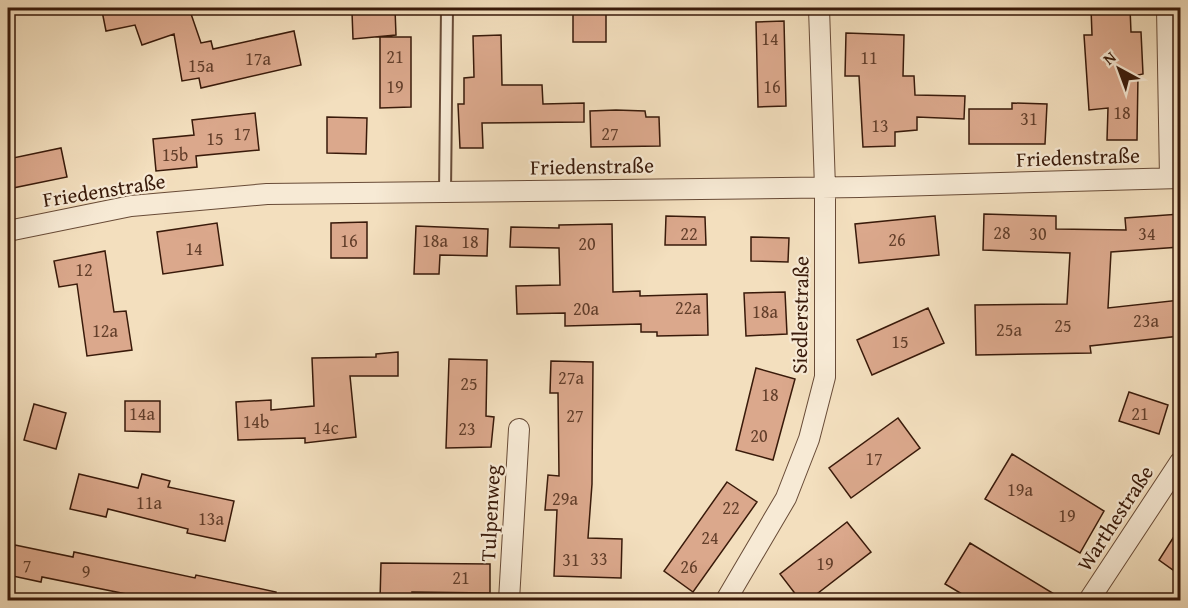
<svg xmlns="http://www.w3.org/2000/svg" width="1188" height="608" font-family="'Gentium Book Plus',serif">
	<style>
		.building { fill: #dba88c; stroke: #391a0a; stroke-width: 1.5 }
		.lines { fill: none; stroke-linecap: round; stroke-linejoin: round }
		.service-casing { stroke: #684b37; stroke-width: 14 }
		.minor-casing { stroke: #684b37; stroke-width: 22 }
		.service { stroke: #f7ead5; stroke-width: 10 }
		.minor { stroke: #f7ead5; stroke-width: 20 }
		.labels { text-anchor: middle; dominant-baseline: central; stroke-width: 4.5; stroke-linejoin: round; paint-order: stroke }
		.number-label { font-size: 18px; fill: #623e2a }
		.street-label { font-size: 21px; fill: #391a0a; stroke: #f7ead5 }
	</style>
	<rect width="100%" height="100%" fill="#f3dfbe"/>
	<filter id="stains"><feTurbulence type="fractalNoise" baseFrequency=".00333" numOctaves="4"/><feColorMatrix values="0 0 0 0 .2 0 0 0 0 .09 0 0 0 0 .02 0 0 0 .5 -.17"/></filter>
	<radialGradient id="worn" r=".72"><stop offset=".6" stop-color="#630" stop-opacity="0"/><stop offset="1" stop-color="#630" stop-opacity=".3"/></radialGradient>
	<path class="building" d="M117 8H189L201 43 211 41 213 49 294 31 301 65 201 88 199 78 182 81 174 34 142 45 135 25 106 31 102 11Z
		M573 8H606V42H573Z
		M1091 8H1130L1131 32H1141L1143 74 1138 75 1137 140H1107L1108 108 1089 110 1084 35H1092Z
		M395 9 396 35 353 39 352 12Z
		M784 21 786 106 758 107 756 22Z
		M846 33 904 35 903 76H914L915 95 965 96 964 119 917 117V130L895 132V146L863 147 859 76H845Z
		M501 35 502 85H542L543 104 584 103V122L482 123 483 148H460L458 104H464V78L474 77 473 36Z
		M380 37H411V107L380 108Z
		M1012 103 1047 104 1045 144H969V109H1012Z
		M616 110 645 111 646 117H659L660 146 591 147 590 111Z
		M255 113 259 150 196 156 197 167 156 171 153 139 194 135 192 120Z
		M327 117 367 118 366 154 327 153Z
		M61 148 67 177 8 189V159Z
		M984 214 1056 216V229L1126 230 1125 218 1180 214V247L1111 252 1108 308 1180 300V336L1090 346 1091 353 976 355 975 305 1067 304 1070 253 983 250Z
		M666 216 705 217 706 245H665Z
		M935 216 939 255 859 263 855 224Z
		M367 222V258H331V223Z
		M217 223 223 265 163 274 157 232Z
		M612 224 613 292 640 291V296L707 294 708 335 657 336V332H641V324L565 326V313L517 314 516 286 560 285 559 248 510 247 511 227 559 228V225Z
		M416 226 488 229 487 256 440 255 439 274H414Z
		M751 237 789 238 788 262 751 261Z
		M105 251 114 312 126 311 132 350 87 356 77 284 59 287 54 261Z
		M785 292 787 334 746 336 744 293Z
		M928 308 944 343 872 375 857 340Z
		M398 352V376H350L356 437 305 443V438L238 440 236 402 271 400V410L314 406 312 358 376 357V354Z
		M449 359 487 360 486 416 494 417 491 447 446 448Z
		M551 361 593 362 592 484 588 538 622 539 621 578 554 576 557 510H545L548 475 559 476 558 393H550Z
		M756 368 795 379 773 460 736 450Z
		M1129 392 1168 405 1159 434 1119 421Z
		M125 401H160V432L125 431Z
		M34 404 66 413 56 449 24 440Z
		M898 418 920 448 851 498 829 468Z
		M1012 454 1104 511 1080 553 985 499Z
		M79 474 138 488 142 474 170 481 168 487 234 501 225 541 187 533 188 529 108 509 106 517 70 509Z
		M727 482 757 502 693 592 664 571Z
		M847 522 871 552 809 600H800L780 574Z
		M1180 527V575L1159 560Z
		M970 543 1064 600H972L945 584Z
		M15 545 73 557 74 552 195 578 196 575 276 592 275 600H156L42 577 41 582 8 575Z
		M381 563 490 564V593L412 592V600H380Z"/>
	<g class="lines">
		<g class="service-casing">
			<path id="service" d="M445 192 447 8"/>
		</g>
		<g class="minor-casing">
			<path id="minor" d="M1167 8 1170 178
				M8 231 131 206 267 194 860 187 1180 178
				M509 600 519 429
				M726 600 786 498 809 439 825 377V188L819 8
				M1089 600 1180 462"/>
		</g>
		<use href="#service" class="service"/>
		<use href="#minor" class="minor"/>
	</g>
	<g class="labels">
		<g class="number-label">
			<text x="770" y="38">14</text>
			<text x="395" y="56">21</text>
			<text x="869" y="57">11</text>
			<text x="258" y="58">17a</text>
			<text x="201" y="65">15a</text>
			<text x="395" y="86">19</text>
			<text x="772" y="86">16</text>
			<text x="1122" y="112">18</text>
			<text x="1029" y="118">31</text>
			<text x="880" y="125">13</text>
			<text x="242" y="133">17</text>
			<text x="610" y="133">27</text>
			<text x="215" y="138">15</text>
			<text x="175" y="154">15b</text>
			<text x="1002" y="232">28</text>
			<text x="689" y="233">22</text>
			<text x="1038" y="233">30</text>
			<text x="1147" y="233">34</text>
			<text x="897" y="239">26</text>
			<text x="349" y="240">16</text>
			<text x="435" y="240">18a</text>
			<text x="470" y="241">18</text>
			<text x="587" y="243">20</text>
			<text x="194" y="248">14</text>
			<text x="84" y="269">12</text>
			<text x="688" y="307">22a</text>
			<text x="586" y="308">20a</text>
			<text x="765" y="311">18a</text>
			<text x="1146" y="320">23a</text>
			<text x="1063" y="325">25</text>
			<text x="1009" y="329">25a</text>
			<text x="105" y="330">12a</text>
			<text x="900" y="341">15</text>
			<text x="571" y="377">27a</text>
			<text x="469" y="383">25</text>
			<text x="770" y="394">18</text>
			<text x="142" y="413">14a</text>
			<text x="1140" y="413">21</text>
			<text x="575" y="415">27</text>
			<text x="256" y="421">14b</text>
			<text x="326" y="427">14c</text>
			<text x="467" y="428">23</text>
			<text x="759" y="435">20</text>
			<text x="874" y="458">17</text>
			<text x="1020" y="489">19a</text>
			<text x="565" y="498">29a</text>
			<text x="149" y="502">11a</text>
			<text x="731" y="507">22</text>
			<text x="1067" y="515">19</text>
			<text x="211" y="518">13a</text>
			<text x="710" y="537">24</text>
			<text x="599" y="558">33</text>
			<text x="571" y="559">31</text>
			<text x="825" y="563">19</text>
			<text x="27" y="565">7</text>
			<text x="689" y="566">26</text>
			<text x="86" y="571">9</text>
			<text x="461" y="577">21</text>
		</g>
		<g class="street-label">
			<text transform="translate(1078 157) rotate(-2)">Friedenstraße</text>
			<text transform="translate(592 166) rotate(-1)">Friedenstraße</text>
			<text transform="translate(104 190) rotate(-9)">Friedenstraße</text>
			<text transform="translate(800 315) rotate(-89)">Siedlerstraße</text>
			<text transform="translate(490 513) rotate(-87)">Tulpenweg</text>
			<text transform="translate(1115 518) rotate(-57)">Warthestraße</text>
		</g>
	</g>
	<rect width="1188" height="608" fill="none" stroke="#f3dfbe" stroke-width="30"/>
	<rect x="9" y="9" width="1170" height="590" fill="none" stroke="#391a0a" stroke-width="3"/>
	<rect x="15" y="15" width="1158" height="578" fill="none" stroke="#391a0a" stroke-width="1.5"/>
	<g transform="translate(1119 69) rotate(319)" stroke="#f7ead5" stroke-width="4.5" paint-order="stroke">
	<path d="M0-4.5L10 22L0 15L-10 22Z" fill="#391a0a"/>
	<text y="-9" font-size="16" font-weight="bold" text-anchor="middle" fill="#391a0a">N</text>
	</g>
	<rect width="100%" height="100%" filter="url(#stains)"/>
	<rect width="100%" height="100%" fill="url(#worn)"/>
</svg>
